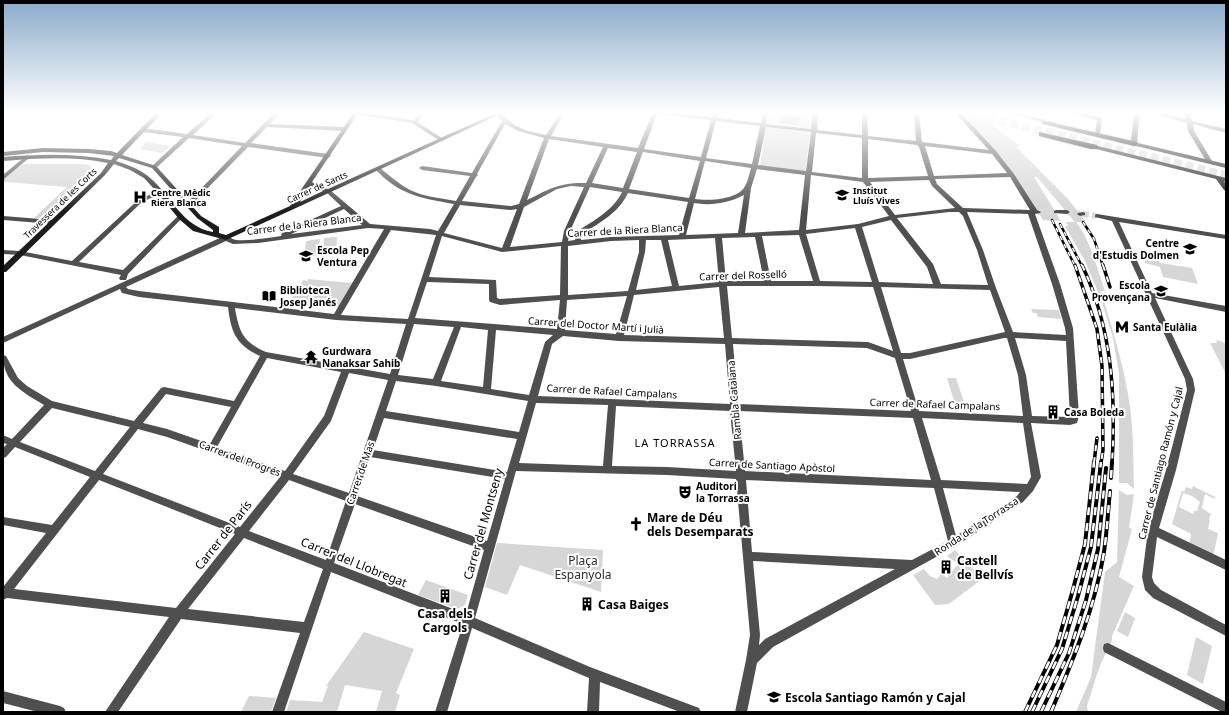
<svg xmlns="http://www.w3.org/2000/svg" width="1229" height="715" font-family="'Noto Sans',sans-serif">
	<style>
		.green { fill: #d6d6d6; fill-rule: evenodd }
		.water { fill: #9d9d9d }
		.lines { fill: none; stroke-linecap: round; stroke-linejoin: round }
		.street-tunnel { stroke: #d9d9d9; stroke-width: 6; stroke-dasharray: 6 3; stroke-linecap: butt }
		.primary-tunnel { stroke: #d9d9d9; stroke-width: 8; stroke-dasharray: 8 4; stroke-linecap: butt }
		.primary-casing { stroke: #dbdbdb; stroke-width: 2 }
		.street { fill: #4f4f4f; fill-rule: evenodd }
		.secondary { fill: #1c1c1c; fill-rule: evenodd }
		.primary { fill: #000; fill-rule: evenodd }
		.rail-far2-casing { stroke: #000; stroke-width: 2.5 }
		.rail-far1-casing { stroke: #000; stroke-width: 3.5 }
		.rail-casing { stroke: #000; stroke-width: 4 }
		.rail-far2 { stroke: #fff; stroke-width: 1.5; stroke-dasharray: 4.5; stroke-linecap: butt }
		.rail-far1 { stroke: #fff; stroke-width: 2; stroke-dasharray: 6; stroke-linecap: butt }
		.rail { stroke: #fff; stroke-width: 2.5; stroke-dasharray: 8; stroke-linecap: butt }
		.labels { text-anchor: middle; dominant-baseline: central; stroke-width: 4; stroke-linejoin: round; paint-order: stroke }
		.far-street-label { font-size: 9px; fill: #000; stroke: #fff }
		.far-poi-label { font-size: 9px; font-weight: bold; fill: #000; stroke: #fff; text-anchor: start }
		.street-label { font-size: 10px; fill: #000; stroke: #fff }
		.poi-label { font-size: 10px; font-weight: bold; fill: #000; stroke: #fff; text-anchor: start }
		.neighbourhood-label { font-size: 11px; letter-spacing: 1px; fill: #000; stroke: #fff }
		.near-poi-label { font-size: 12px; font-weight: bold; fill: #000; stroke: #fff; text-anchor: start }
		.near-street-label { font-size: 12px; fill: #000; stroke: #fff }
		.near-park-label { font-size: 12px; fill: #2d2d2d; stroke: #fff }
	</style>
	<rect width="100%" height="100%" fill="#fff"/>
	<path class="green" d="M770 112H813L810 129 767 123Z
		M959 112H980L1003 134 1020 146 1016 147 1068 199 1086 222H1076C1091 241 1097 269 1105 291H1101C1111 325 1122 359 1128 394 1134 426 1133 457 1134 489L1127 483H1119V374L1113 338 1101 299 1085 261 1065 226H1068L1066 222H1075L1037 177H1034L1061 221 1043 220 1006 163Z
		M766 127 810 133 805 173 760 166Z
		M146 142H148L170 146 162 153 140 149Z
		M23 164H83L89 165 94 170 93 174 47 218H34L67 187 6 182 3 183V180Z
		M337 237 336 253 323 255 324 238Z
		M320 239 318 255 304 257 306 241Z
		M1142 252 1158 255 1160 263 1192 268 1198 284 1163 277 1160 267 1145 263Z
		M308 279 352 283 339 307 289 303 303 280 307 281Z
		M1031 309 1059 310 1061 319 1038 317 1036 313H1033Z
		M1216 340 1226 343V374L1210 343H1217Z
		M947 378H956L965 405 955 404Z
		M1193 486 1215 497V499L1205 494 1202 508 1211 514 1209 519 1210 520 1208 529 1218 533 1213 557 1189 546 1191 534 1172 524 1182 490 1184 492 1186 487 1192 489ZM1183 493 1192 496 1200 502 1197 511H1194L1193 514 1179 507Z
		M1119 490 1127 495 1134 494 1129 528 1132 529 1119 577 1134 586 1112 636C1113 642 1109 647 1106 653 1097 669 1093 689 1087 706L1088 712H1076L1091 677 1105 572 1117 562Z
		M497 543 603 550 601 592 520 565 507 595 485 587Z
		M955 550 982 579 949 604 935 605 913 575 924 569 930 576 937 579 941 574 947 578 958 564 947 556Z
		M426 580 468 595 465 605 457 609 418 595Z
		M1125 612 1135 618 1128 637 1117 631Z
		M364 632 414 649 396 693 400 695 395 712H376L382 691 345 685 337 712H286L290 700 322 702 328 686H326Z
		M1196 637 1212 646 1203 684 1187 675Z
		M249 696 276 698 271 712H241Z"/>
	<path class="water" d="M781 115 800 117 798 125 779 123Z"/>
	<g class="lines">
		<path class="street-tunnel" d="M1038 212H1056
			M1067 212 1080 214
			M1083 214 1097 216"/>
		<path class="primary-tunnel" d="M964 112 1226 175"/>
		<g class="primary-casing">
			<path id="primary" d="M1045 121 1137 142 1138 144 1134 146 1043 124 1041 123Z
				M1039 132 1097 145 1098 147 1097 149H1091L1039 136Z"/>
		</g>
		<path class="street" d="M212 112H218L193 135 245 143 275 112H281L270 124 345 127 348 129 345 131 267 127 251 143 328 154 331 156 328 158 248 147 196 200 189 204H185V202L192 198 242 146 189 138 156 168 154 169 151 167 152 166 183 137 143 132 140 130 143 128 187 134Z
			M353 112H362L413 120 421 112H426L417 122 445 140 440 141 412 123 355 114Z
			M498 112 516 126 528 131 546 135 561 112H565L551 136 638 148 653 112H667L712 117 714 112H718L717 118 761 123 763 112H768L766 124 811 129 813 112H818L817 130 862 135V112H867L868 136 916 141 914 112H919L922 142 989 150 954 112H960L996 151 1014 174 1037 210 1041 212 1040 213 1035 214 1060 284 1073 328 1079 416 1077 423 1070 425 1031 423 1041 477 1033 491 1023 502 956 546 773 647 757 663 747 712H735L746 660 750 635 736 479 667 475 516 471 475 618 590 667 699 708 701 712H680L600 682 599 712H587L589 678 472 628 447 712H435L463 624 331 572 284 712H272L300 633 181 619 118 712H105L169 617 7 598 3 600V587L46 533 3 525V517L52 525 90 477 15 447 6 457 3 458V448L7 444 3 443V435L12 439 44 405C23 392 3 383 3 355L6 356 18 378 27 386 52 401 134 421 161 388 164 387 234 401 260 356C236 345 231 332 228 307L139 297 122 293 120 289 3 343V337L224 236C229 236 231 239 236 240 250 241 267 238 281 236L282 233 341 206 326 192V190H330L370 224 430 229 438 231 454 204C421 198 399 195 375 169L378 167 380 168C390 176 399 184 410 190 424 197 441 198 456 201L470 176 422 170 419 168 422 166 472 173 502 121 495 114ZM657 114 711 120 701 157 644 149ZM716 121 760 126 752 164 706 158ZM505 124 518 131 544 138 519 204 511 206 462 201 476 177 478 175 477 174ZM766 127 811 132 806 171 758 165ZM816 133 862 138V178L812 172ZM549 139 603 147 586 183C560 182 549 189 527 200ZM868 139 917 145 919 147 928 176 868 178ZM925 146 992 154 1007 173 934 176ZM608 148 637 152 623 188 592 183ZM643 152 700 161 689 198 629 189ZM705 161 751 168C749 174 748 181 745 186 738 200 708 201 695 199ZM757 169 805 175 799 230 745 233 751 188ZM811 175 863 182 889 216 858 224 806 230ZM1010 177 1030 210 963 208 937 184 935 179ZM929 180 932 186 955 208 895 215 870 182ZM571 186 584 187 564 231 562 242 510 247 524 207 557 189ZM590 187 622 192C613 211 593 221 576 232L575 240 568 241 570 231ZM628 193 688 202 679 235 611 237 581 240V235C600 222 618 214 628 193ZM744 195 738 233 686 235 694 203C711 206 729 203 744 195ZM460 205 511 210 517 209 502 248 444 233ZM344 209 362 225 291 234ZM949 212H959L963 216 977 250 988 285 941 284 933 264 897 218ZM967 212 1028 214 1052 284 1065 328 1066 335 1013 332 996 288 983 250ZM891 220 927 267 933 284 879 282 862 227ZM368 228 384 229 334 314 139 291 128 289 126 287 226 241 233 244 258 243ZM855 228 872 282 820 281 806 234ZM391 230 436 235 408 319 341 315ZM799 235 813 281H771L762 236ZM442 236 502 252 561 246 560 295 500 299 497 298 496 280 429 277ZM755 237 764 281H726L722 238ZM715 238 719 282 679 286 668 240ZM639 240V252L628 291 568 295V246L611 241ZM646 240H661L672 286 636 290 645 252ZM427 282 489 284V300L490 302 500 305 560 300 557 329 415 318ZM727 286H817L873 287 893 351 868 342 732 338ZM719 287 724 338 624 335 634 295ZM881 287 990 290 1005 332 910 353H901ZM627 296 616 334 565 330 567 300ZM235 308 336 320 406 324 390 374 266 352C243 342 239 332 235 308ZM414 324 454 327 433 379 398 375ZM461 327 488 330 483 387 441 381ZM496 330 553 335 545 342 529 395 491 389ZM563 336 619 341 725 344 730 404 538 396 552 344ZM1004 338H1007L1018 375 1023 416 919 411 903 359H910ZM1015 338 1066 341 1070 417 1032 416 1026 375ZM733 344 867 348 895 358 911 411 738 404ZM267 358 341 372 324 416 285 471 217 447ZM349 373 388 380 349 493 293 474 331 421ZM396 381 436 386 528 401 519 432 386 411ZM166 394 231 407 210 444 167 429 143 423ZM536 403 608 405 603 466 519 463ZM616 406 730 411 736 471 667 467 612 466ZM52 408 130 427 95 471 20 442ZM739 411 913 418 931 480 745 471ZM384 418 517 439 507 472 373 450ZM922 418 1023 423 1031 477 1027 484 941 480ZM138 429 167 437 280 477 240 527 103 474ZM370 457 505 479 487 541 357 496ZM99 480 235 534 176 608 14 589ZM289 480 346 501 326 560 249 531ZM746 480 934 488 948 541 912 560 752 552ZM943 488 1020 492 1017 496 956 536ZM355 504 484 550 466 614 334 563ZM244 538 323 569 304 622 188 609ZM753 561 895 569 765 639 759 645 760 635Z
			M1004 112H1012L1057 123 1054 125Z
			M1071 112H1078L1102 118 1100 135 1095 134 1097 120 1071 113Z
			M1134 112H1140L1137 144 1134 146 1124 142 1127 140 1131 141Z
			M1149 112H1157L1186 119 1185 112H1190L1192 121 1226 129V133L1193 124 1194 131 1212 161 1211 162H1207L1206 161 1188 131 1187 123Z
			M27 155 29 156V158L3 180V175Z
			M160 190 163 192 162 193 142 202 79 262 123 270 179 215H183V217L128 274 126 280H120L119 278 121 275 20 255 3 254V250L20 251 72 261 138 200Z
			M1056 210H1067L1070 212 1067 214 1054 213V211Z
			M1083 212 1085 213V215L1080 216 1077 214 1078 213Z
			M1097 214 1226 235V239L1119 222 1152 293 1226 306V312L1155 298 1193 379 1195 390 1176 470 1159 528 1226 560V570L1157 537 1152 577 1154 583 1161 590 1226 625V636L1153 598 1145 590 1142 577 1148 530 1166 470 1187 390 1185 379 1112 221 1095 217V215Z
			M3 216 53 220 56 222 53 224 3 220Z
			M1108 643 1226 702V712H1222L1104 652 1103 648 1104 644Z
			M3 691 60 706 64 708 66 712H38L3 703Z"/>
		<path class="secondary" d="M157 112H163L122 155 156 166 201 216 219 227V233L226 235 290 206 354 112H359L312 182 319 187 328 189 498 112H505L226 240 193 231 179 219 156 191 144 178 130 170 114 164 105 175 6 272H3V266L101 173 108 163C74 156 38 158 3 161V157C39 154 75 153 111 160L114 156 89 153 43 152 3 156V152L43 148 89 149 111 151 117 153ZM119 158 152 168 197 218 213 230V232C182 227 171 195 149 177 140 169 128 165 116 161ZM310 186 323 191 300 202Z
			M1134 142 1226 164V168L1132 145V143Z
			M1094 145 1226 178V182L1224 181 1226 185V191L1224 190 1216 179 1092 148 1091 147Z"/>
		<use href="#primary" class="primary"/>
		<g class="rail-far2-casing">
			<path id="rail-far2" d="M1052 220 1075 266
				M1083 222 1094 239 1103 266
				M1060 224 1082 266"/>
		</g>
		<g class="rail-far1-casing">
			<path id="rail-far1" d="M1075 265 1097 329 1102 366 1103 450 1101 463
				M1082 265C1112 328 1116 395 1112 463
				M1103 265 1110 287
				M1094 463 1097 438"/>
		</g>
		<g class="rail-casing">
			<path id="rail" d="M1111 478 1112 462
				M1025 712 1057 645 1072 593 1085 544 1094 462
				M1032 712 1062 649 1078 596 1091 547 1101 462
				M1041 712 1069 653 1086 600 1098 549 1106 468
				M1051 712C1073 660 1095 608 1104 552 1107 532 1108 511 1110 491"/>
		</g>
		<use href="#rail-far2" class="rail-far2"/>
		<use href="#rail-far1" class="rail-far1"/>
		<use href="#rail" class="rail"/>
	</g>
	<linearGradient id="sky" x2="0" y2="1"><stop stop-color="#8aabca"/><stop offset="0.53" stop-color="#fff"/><stop offset="1" stop-color="#fff" stop-opacity="0"/></linearGradient>
	<rect width="1229" height="212" fill="url(#sky)"/>
	<defs>
		<g id="school-bare" transform="scale(1.08)"><path d="M0-5L7-2L0 1L-7-2ZM-4 1L0 2.5L4 1V4Q0 6-4 4Z" fill="#000" stroke="#fff" stroke-width="2.5" paint-order="stroke"/></g>
		<g id="hospital-bare" transform="scale(1.08)"><path d="M-5-5h3v3.5h4V-5h3V5h-3V1.5h-4V5h-3Z" fill="#000" stroke="#fff" stroke-width="2.5" paint-order="stroke"/></g>
		<g id="library-bare" transform="scale(1.08)"><path d="M-6-4Q-3-5.5-.7-3.5V5Q-3 3-6 4ZM6-4Q3-5.5 .7-3.5V5Q3 3 6 4Z" fill="#000" stroke="#fff" stroke-width="2.5" paint-order="stroke"/></g>
		<g id="metro-bare" transform="scale(1.08)"><path d="M-5.5 5V-5H-3L0 0L3-5H5.5V5H3V-.5L0 4L-3-.5V5Z" fill="#000" stroke="#fff" stroke-width="2.5" paint-order="stroke"/></g>
		<g id="temple-bare" transform="scale(1.08)"><path d="M0-6L5-2H3V0L6.5 2.5H4V6H1.5V3h-3V6H-4V2.5H-6.5L-3 0V-2H-5Z" fill="#000" stroke="#fff" stroke-width="2.5" paint-order="stroke"/></g>
		<g id="building-bare" transform="scale(1.08)"><path d="M-4-6H4V6H1V3H-1V6H-4ZM-2.5-4.3h1.7v1.8h-1.7ZM.8-4.3h1.7v1.8H.8ZM-2.5-1h1.7V.8h-1.7ZM.8-1h1.7V.8H.8Z" fill="#000" stroke="#fff" stroke-width="2.5" paint-order="stroke"/></g>
		<g id="theatre-bare" transform="scale(1.08)"><path d="M-5-5.5Q0-4 5-5.5V0Q5 5 0 6Q-5 5-5 0ZM-3.3-2.5H-1v1.5H-3.3ZM1-2.5H3.3v1.5H1ZM-2.8 1Q0 5.5 2.8 1Z" fill="#000" stroke="#fff" stroke-width="2.5" paint-order="stroke"/></g>
		<g id="church-bare" transform="scale(1.08)"><path d="M-1.2-6h2.4v3.5h3.3v2.4h-3.3V6h-2.4V-.1h-3.3v-2.4h3.3Z" fill="#000" stroke="#fff" stroke-width="2.5" paint-order="stroke"/></g>
	</defs>
	<g fill-rule="evenodd">
		<use href="#school-bare" x="842" y="195"/>
		<use href="#hospital-bare" x="140" y="197"/>
		<use href="#school-bare" x="1190" y="249"/>
		<use href="#school-bare" x="306" y="256"/>
		<use href="#school-bare" x="1161" y="291"/>
		<use href="#library-bare" x="269" y="296"/>
		<use href="#metro-bare" x="1122" y="327"/>
		<use href="#temple-bare" x="311" y="357"/>
		<use href="#building-bare" x="1053" y="412"/>
		<use href="#theatre-bare" x="685" y="492"/>
		<use href="#church-bare" x="636" y="524"/>
		<use href="#building-bare" x="946" y="567"/>
		<use href="#building-bare" x="445" y="596"/>
		<use href="#building-bare" x="587" y="604"/>
		<use href="#school-bare" x="774" y="697"/>
	</g>
	<g class="labels">
		<g class="far-street-label">
			<text transform="translate(317 187) rotate(-24)">Carrer de Sants</text>
			<text transform="translate(60 203) rotate(-44)">Travessera de les Corts</text>
		</g>
		<g class="far-poi-label">
			<text x="853" y="190">Institut<tspan x="853" dy="10">Lluís Vives</tspan></text>
			<text x="151" y="192">Centre Mèdic<tspan x="151" dy="10">Riera Blanca</tspan></text>
		</g>
		<g class="street-label">
			<text transform="translate(304 224) rotate(-7)">Carrer de la Riera Blanca</text>
			<text transform="translate(625 230) rotate(-3)">Carrer de la Riera Blanca</text>
			<text transform="translate(743 275) rotate(-2)">Carrer del Rosselló</text>
			<text transform="translate(596 325) rotate(4)">Carrer del Doctor Martí i Julià</text>
			<text transform="translate(612 391) rotate(3)">Carrer de Rafael Campalans</text>
			<text transform="translate(734 400) rotate(-95)">Rambla Catalana</text>
			<text transform="translate(935 404) rotate(2)">Carrer de Rafael Campalans</text>
			<text transform="translate(240 458) rotate(20)">Carrer del Progrés</text>
			<text transform="translate(1160 463) rotate(-76)">Carrer de Santiago Ramón y Cajal</text>
			<text transform="translate(772 465) rotate(3)">Carrer de Santiago Apòstol</text>
			<text transform="translate(360 473) rotate(-71)">Carrer de Mas</text>
			<text transform="translate(976 526) rotate(-33)">Ronda de la Torrassa</text>
		</g>
		<g class="poi-label">
			<text x="1179" y="243" text-anchor="end">Centre<tspan x="1179" dy="12">d'Estudis Dolmen</tspan></text>
			<text x="317" y="250">Escola Pep<tspan x="317" dy="12">Ventura</tspan></text>
			<text x="1150" y="285" text-anchor="end">Escola<tspan x="1150" dy="12">Provençana</tspan></text>
			<text x="280" y="290">Biblioteca<tspan x="280" dy="12">Josep Janés</tspan></text>
			<text x="1133" y="327">Santa Eulàlia</text>
			<text x="322" y="351">Gurdwara<tspan x="322" dy="12">Nanaksar Sahib</tspan></text>
			<text x="1064" y="412">Casa Boleda</text>
			<text x="696" y="486">Auditori<tspan x="696" dy="12">la Torrassa</tspan></text>
		</g>
		<g class="neighbourhood-label">
			<text x="675" y="442">LA TORRASSA</text>
		</g>
		<g class="near-poi-label">
			<text x="647" y="517">Mare de Déu<tspan x="647" dy="14">dels Desemparats</tspan></text>
			<text x="957" y="560">Castell<tspan x="957" dy="14">de Bellvís</tspan></text>
			<text x="598" y="604">Casa Baiges</text>
			<text x="445" y="613" text-anchor="middle">Casa dels<tspan x="445" dy="14">Cargols</tspan></text>
			<text x="785" y="697">Escola Santiago Ramón y Cajal</text>
		</g>
		<g class="near-street-label">
			<text transform="translate(483 524) rotate(-74)">Carrer del Montseny</text>
			<text transform="translate(223 535) rotate(-52)">Carrer de París</text>
			<text transform="translate(354 562) rotate(22)">Carrer del Llobregat</text>
		</g>
		<g class="near-park-label">
			<text x="583" y="560">Plaça<tspan x="583" dy="14">Espanyola</tspan></text>
		</g>
	</g>
	<rect width="1229" height="715" fill="none" stroke="#000000" stroke-width="8"/>
</svg>
